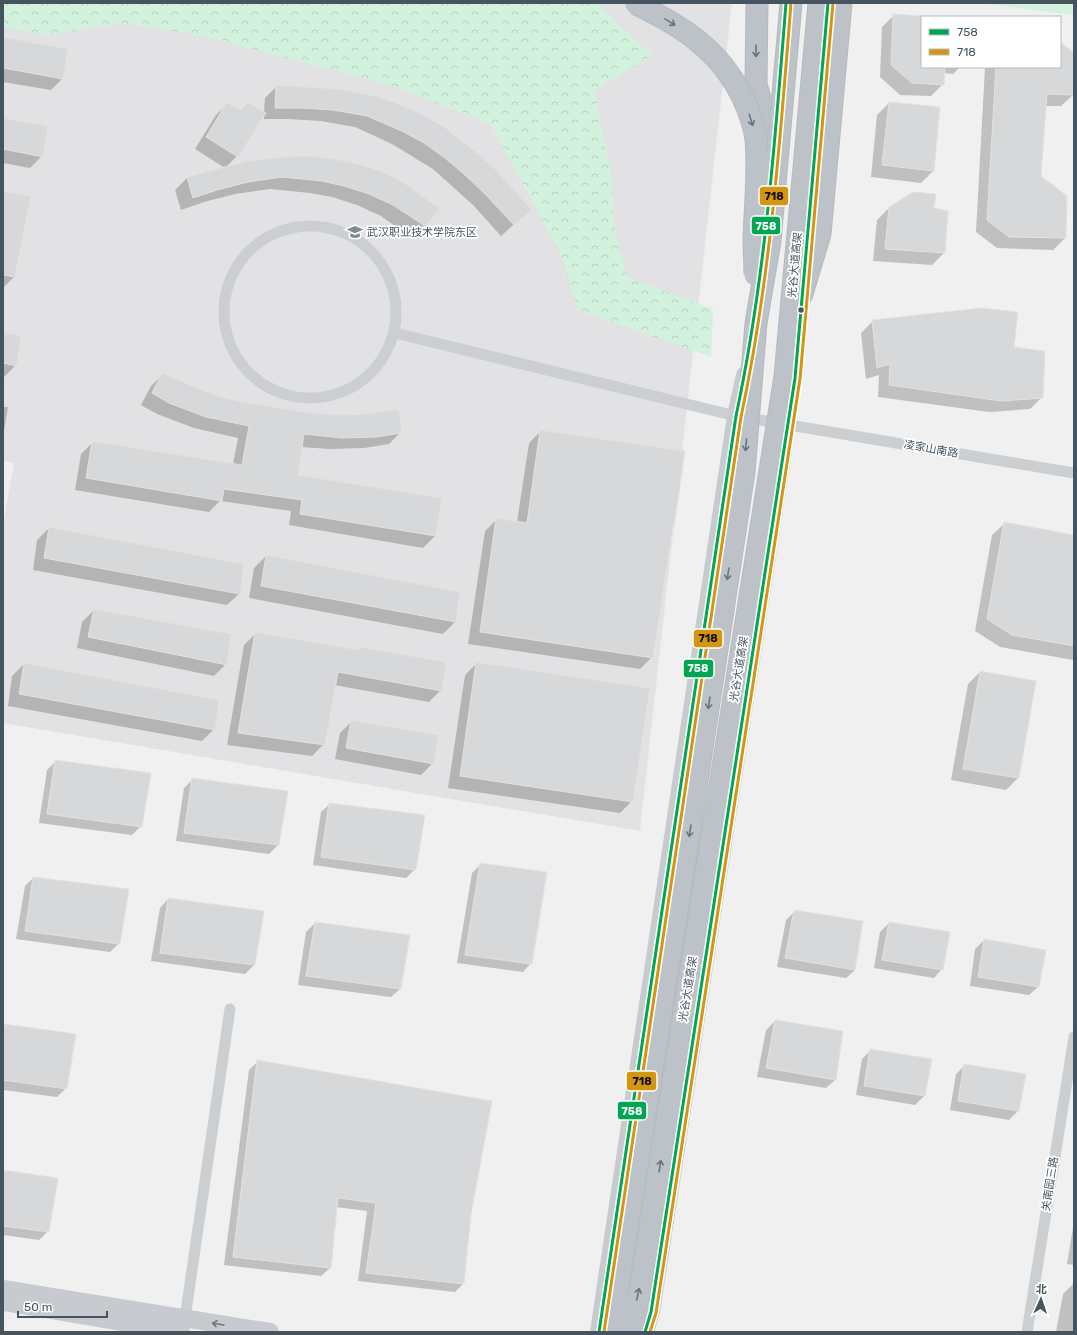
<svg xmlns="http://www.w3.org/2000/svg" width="1077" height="1335" font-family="Rubik,'Noto Sans SC',sans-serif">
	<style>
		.education { fill: #e2e1e3 }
		.forest { fill: url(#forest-crowns) }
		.park { fill: #d2f2dd }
		.shadow { fill: #0003 }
		.building { fill: #d7d8da; stroke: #e2e2e3 }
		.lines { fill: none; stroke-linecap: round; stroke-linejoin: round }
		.highway-casing { stroke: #b4bac1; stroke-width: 23 }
		.street { stroke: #cccfd1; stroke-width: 11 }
		.primary { stroke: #c7cbcf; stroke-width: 18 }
		.highway { stroke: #bcc2c7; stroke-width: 21 }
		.highway-bridge-casing { stroke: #b4bac1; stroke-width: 23; stroke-linecap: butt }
		.highway-bridge { stroke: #bcc2c7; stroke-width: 21 }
		.bus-1-casing { stroke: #fff; stroke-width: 6 }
		.bus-2-casing { stroke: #fff; stroke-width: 6 }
		.bus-1 { stroke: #00a651; stroke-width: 3 }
		.bus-2 { stroke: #d39613; stroke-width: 3 }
		.oneway { stroke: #69757e }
		.oneway2 { stroke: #6c7881 }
		.bus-dot { fill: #45545f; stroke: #fff; stroke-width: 1.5 }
		.labels { text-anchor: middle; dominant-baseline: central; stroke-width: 3.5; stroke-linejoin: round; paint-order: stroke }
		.poi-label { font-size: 11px; fill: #45545f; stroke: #fff; text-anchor: start }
		.street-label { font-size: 11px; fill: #45545f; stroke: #fff }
		.line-badge { stroke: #fff; stroke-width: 1.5 }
		.badge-label { font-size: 11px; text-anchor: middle; font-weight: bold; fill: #fff }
		.pale-badge-label { font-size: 11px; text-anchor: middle; font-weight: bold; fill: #111 }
	</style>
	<defs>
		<pattern id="forest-crowns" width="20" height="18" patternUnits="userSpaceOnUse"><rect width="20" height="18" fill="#d2f2dd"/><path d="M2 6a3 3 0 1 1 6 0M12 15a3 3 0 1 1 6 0" fill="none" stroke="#b6d1c0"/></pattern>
	</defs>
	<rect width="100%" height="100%" fill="#f1f0f0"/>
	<path class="education" d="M3 3H732L640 831 3 723V525L14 463 3 461Z"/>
	<path class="forest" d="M3 3H596L652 55 594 91 612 180 614 225 627 277 713 309 711 357 578 310 561 254 490 124 390 85 194 34 122 23 46 35 3 27Z"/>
	<path class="park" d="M977 3H1074V15Z"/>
	<path class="shadow" d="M894 15 922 17V67H960L953 74 944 73 943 84 931 96 900 95 880 77 882 27Z
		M3 38 63 78 51 90 3 82Z
		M1060 43 1073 95 1061 106H1045L1040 177 1065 238 1053 250 997 248 976 232 985 67H1060Z
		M277 86 374 97 530 210 501 236 473 205 433 169 392 144 355 127 321 121 288 119H264V114L237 156 226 167 248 162 439 209 412 238 381 216 357 205 332 197 310 193 270 189 235 194 204 202 181 210 175 190 187 178 225 168 195 149 216 115 228 103 241 111 248 103 264 113 265 98Z
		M889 103 933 171 921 183 871 177 877 115Z
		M3 119 42 156 30 168 3 163Z
		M3 192 14 277 3 288Z
		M890 207 933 209 944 253 932 265 873 261 877 220Z
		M873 321 1013 347 1042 397 1030 409 989 412 878 397 879 375 866 379 861 333Z
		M3 333 16 365 4 377H3Z
		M163 374 217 397 401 432 389 444 364 448 330 449 301 447 297 476 435 536 423 548 289 525 291 511 220 501 209 512 75 490 81 454 93 442 233 464 238 438 194 428 157 414 141 405 151 386Z
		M3 407H8L3 437Z
		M541 431 652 657 640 669 468 644 485 531 497 519 517 522 529 443Z
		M1004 524 1074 536V658L1073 660 1000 647 975 631 992 535Z
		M49 528 239 594 227 605 33 570 37 540Z
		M266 556 459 593 455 622 443 634 249 598 254 568Z
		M94 610 226 664 214 676 77 648 82 622Z
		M256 633 357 650 360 648 441 690 429 702 334 685 324 744 312 756 227 745 244 645Z
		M477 663 632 801 620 813 448 788 465 675Z
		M24 664 214 729 202 741 8 706 12 676Z
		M980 672 1035 681 1018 778 1006 790 951 780 968 684Z
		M352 721 433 763 421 775 335 759 340 733Z
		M56 761 141 826 132 835 39 823 47 770Z
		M193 779 278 845 269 854 176 841 184 788Z
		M330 804 415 869 406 878 313 865 321 812Z
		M481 864 531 963 523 972 457 963 472 873Z
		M33 878 119 943 110 952 16 939 25 886Z
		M168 899 254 965 245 974 151 961 160 908Z
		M795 911 855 970 846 978 777 967 786 920Z
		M315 923 400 989 391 997 298 985 306 932Z
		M889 923 942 969 934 978 874 968 880 932Z
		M984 940 1038 987 1029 995 970 986 975 949Z
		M775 1021 835 1080 826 1088 757 1077 766 1030Z
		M3 1025 66 1088 57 1097 3 1090Z
		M871 1050 931 1060 924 1096 915 1105 856 1095 862 1059Z
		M258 1061 470 1215 463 1284 455 1292 358 1281 367 1211 336 1207 330 1268 321 1276 224 1265 249 1070Z
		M965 1065 1025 1075 1018 1111 1009 1120 950 1110 956 1074Z
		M3 1171 48 1231 39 1240 3 1235Z
		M1074 1221V1265L1067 1264Z
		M1074 1283V1332H1056L1063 1294Z"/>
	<path class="building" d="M893 14 922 16V67H945L944 85 912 83 891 65Z
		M3 37 68 49 63 79 3 68Z
		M1060 42 1074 53V95L1047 94 1041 176 1067 196 1066 238 1009 237 987 220 996 67H1060Z
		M276 85 339 89 375 96 396 103 419 113 443 126 482 157 496 170 532 210 514 225 485 194 465 175 445 158 424 143 404 132 367 116 333 110 301 108H275Z
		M227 102 243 111 248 102 266 113 238 157 206 137Z
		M889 102 940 107 934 171 882 165Z
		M3 118 48 126 43 157 3 149Z
		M305 156 330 158 358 164 381 171 403 182 440 209 425 226 393 205 369 194 344 186 322 181 282 177 248 182 217 190 193 198 187 177 247 161 283 157Z
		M3 191 31 196 15 277 3 275Z
		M913 192 936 194 934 208 948 211 945 253 885 249 889 207Z
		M981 308 1018 312 1014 347 1045 351 1043 398 1001 401 889 385 890 364 877 368 872 320Z
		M3 332 21 336 17 366 3 363Z
		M162 373 217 396 248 403 312 413 338 415 368 414 399 409 402 433 376 437 343 438 304 434 298 475 442 498 436 536 300 514 302 500 224 489 222 501 86 478 92 441 242 465 249 426 206 417 169 403 152 393Z
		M540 430 685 451 674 527H673L653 658 480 632 496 518 527 523Z
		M1004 522 1074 535V646L1012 635 987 619Z
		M49 527 244 564 240 594 44 558Z
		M266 555 460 592 456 622 261 586Z
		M94 609 231 634 227 665 88 637Z
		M255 632 359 650V647L446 662 442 691 338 672 325 745 238 733Z
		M476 662 650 688 633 802 460 776Z
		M24 663 219 700 215 730 19 694Z
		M980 671 1036 681 1019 778 963 769Z
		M351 720 438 735 434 764 346 748Z
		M55 760 151 773 142 827 47 814Z
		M192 778 288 791 279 845 184 833Z
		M329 803 425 815 416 870 321 857Z
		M480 863 547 872 532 964 465 955Z
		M33 877 129 889 120 944 25 931Z
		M168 898 264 911 255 965 160 953Z
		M794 910 863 921 855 970 785 958Z
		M315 922 410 935 401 989 306 976Z
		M889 922 950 932 943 970 882 960Z
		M984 939 1046 950 1039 987 978 977Z
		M775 1020 843 1031 836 1080 766 1068Z
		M3 1024 76 1034 67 1089 3 1080Z
		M870 1049 932 1059 925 1096 864 1086Z
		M257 1060 492 1101 471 1215 464 1284 366 1273 376 1203 338 1198 331 1268 233 1257Z
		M964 1064 1026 1074 1019 1111 958 1101Z
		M3 1170 58 1178 49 1232 3 1226Z"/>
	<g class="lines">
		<g class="highway-casing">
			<path id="highway" d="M757 3 756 84 774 148
				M802 294 820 234 841 3"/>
		</g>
		<path class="street" d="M224 312a86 86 0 1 1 172 0a86 86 0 1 1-172 0Z
			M395 333 736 416 1074 473
			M185 1318 230 1009
			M1027 1332 1074 1037"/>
		<path class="primary" d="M3 1289 270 1332
			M3 1302 181 1332
			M599 1332 736 416 745 375
			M645 1332 651 1312 785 438"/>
		<use href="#highway" class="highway"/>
		<g class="highway-bridge-casing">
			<path id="highway-bridge" d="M636 4C682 26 720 50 743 98 749 111 754 125 756 139 759 172 755 205 754 239 754 251 755 263 755 275
				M610 1332 615 1306 687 847 744 472 756 323 770 241 791 3
				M631 1332 642 1277 785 376 819 3"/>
		</g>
		<use href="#highway-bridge" class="highway-bridge"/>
		<g class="bus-1-casing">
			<path id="bus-1" d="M599 1332 736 416C765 280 775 141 786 3
				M645 1332 651 1312 795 378 828 3"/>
		</g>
		<g class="bus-2-casing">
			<path id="bus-2" d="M604 1332 741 417C770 281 780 142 791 3
				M650 1332 656 1313 800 379 833 3"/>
		</g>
		<use href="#bus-1" class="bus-1"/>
		<use href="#bus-2" class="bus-2"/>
	</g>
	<defs><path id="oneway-shaft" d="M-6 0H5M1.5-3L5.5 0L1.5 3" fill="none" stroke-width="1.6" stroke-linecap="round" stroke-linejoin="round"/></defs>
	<g class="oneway">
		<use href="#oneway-shaft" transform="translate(670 22) rotate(31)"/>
		<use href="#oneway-shaft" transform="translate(756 51) rotate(90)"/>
		<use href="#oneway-shaft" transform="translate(751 120) rotate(73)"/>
		<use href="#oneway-shaft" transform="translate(746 445) rotate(95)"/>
		<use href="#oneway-shaft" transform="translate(728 574) rotate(99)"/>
		<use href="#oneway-shaft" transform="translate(709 703) rotate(99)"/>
		<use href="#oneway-shaft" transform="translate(690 831) rotate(99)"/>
		<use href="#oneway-shaft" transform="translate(660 1166) rotate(-81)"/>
		<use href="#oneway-shaft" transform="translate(638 1294) rotate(-78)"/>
	</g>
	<use class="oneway2" href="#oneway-shaft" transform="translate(218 1324) rotate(-171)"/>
	<defs>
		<g id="university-bare" transform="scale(1.2)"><path d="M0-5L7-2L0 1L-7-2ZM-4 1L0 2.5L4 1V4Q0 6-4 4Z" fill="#818b92" stroke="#fff" stroke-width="2.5" paint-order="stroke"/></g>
	</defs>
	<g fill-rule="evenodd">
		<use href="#university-bare" x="355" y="232"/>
	</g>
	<circle class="bus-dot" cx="801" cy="310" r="3.5"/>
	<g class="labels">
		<g class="poi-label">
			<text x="367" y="232">武汉职业技术学院东区</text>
		</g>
		<g class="street-label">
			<text transform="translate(795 265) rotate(-85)">光谷大道高架</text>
			<text transform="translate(931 449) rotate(10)">凌家山南路</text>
			<text transform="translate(739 669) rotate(-81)">光谷大道高架</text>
			<text transform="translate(688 989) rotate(-81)">光谷大道高架</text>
			<text transform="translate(1050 1184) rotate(-81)">关南园三路</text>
		</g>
	</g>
	<g class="line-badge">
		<rect x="759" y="186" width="30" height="20" rx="4" fill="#d39613"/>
		<rect x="751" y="216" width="30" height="19" rx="4" fill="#00a651"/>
		<rect x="693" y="629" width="30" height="19" rx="4" fill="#d39613"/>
		<rect x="683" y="659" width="31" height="19" rx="4" fill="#00a651"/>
		<rect x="626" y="1071" width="31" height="20" rx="4" fill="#d39613"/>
		<rect x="617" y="1101" width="30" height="19" rx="4" fill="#00a651"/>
	</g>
	<g class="badge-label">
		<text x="766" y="230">758</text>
		<text x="698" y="672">758</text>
		<text x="632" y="1115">758</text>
	</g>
	<g class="pale-badge-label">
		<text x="774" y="200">718</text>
		<text x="708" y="642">718</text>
		<text x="642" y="1085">718</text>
	</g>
	<rect width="1077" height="1335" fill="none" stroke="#45545f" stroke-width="8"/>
	<rect x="921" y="16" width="140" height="52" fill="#ffffff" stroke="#b5bbbf"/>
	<rect x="929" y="29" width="20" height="6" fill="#00a651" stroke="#b5bbbf"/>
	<text x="957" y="36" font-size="12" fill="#45545f">758</text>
	<rect x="929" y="49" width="20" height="6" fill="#d39613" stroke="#b5bbbf"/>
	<text x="957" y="56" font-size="12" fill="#45545f">718</text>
	<g transform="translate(1041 1299) rotate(3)" stroke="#ffffff" stroke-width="3" paint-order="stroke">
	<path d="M0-3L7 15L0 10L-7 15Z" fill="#45545f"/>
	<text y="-6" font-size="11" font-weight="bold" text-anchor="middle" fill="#45545f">北</text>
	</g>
	<path d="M18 1311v6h89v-6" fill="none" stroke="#45545f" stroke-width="2"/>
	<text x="24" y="1311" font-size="12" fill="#45545f" stroke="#ffffff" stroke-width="3" paint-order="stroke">50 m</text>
</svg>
